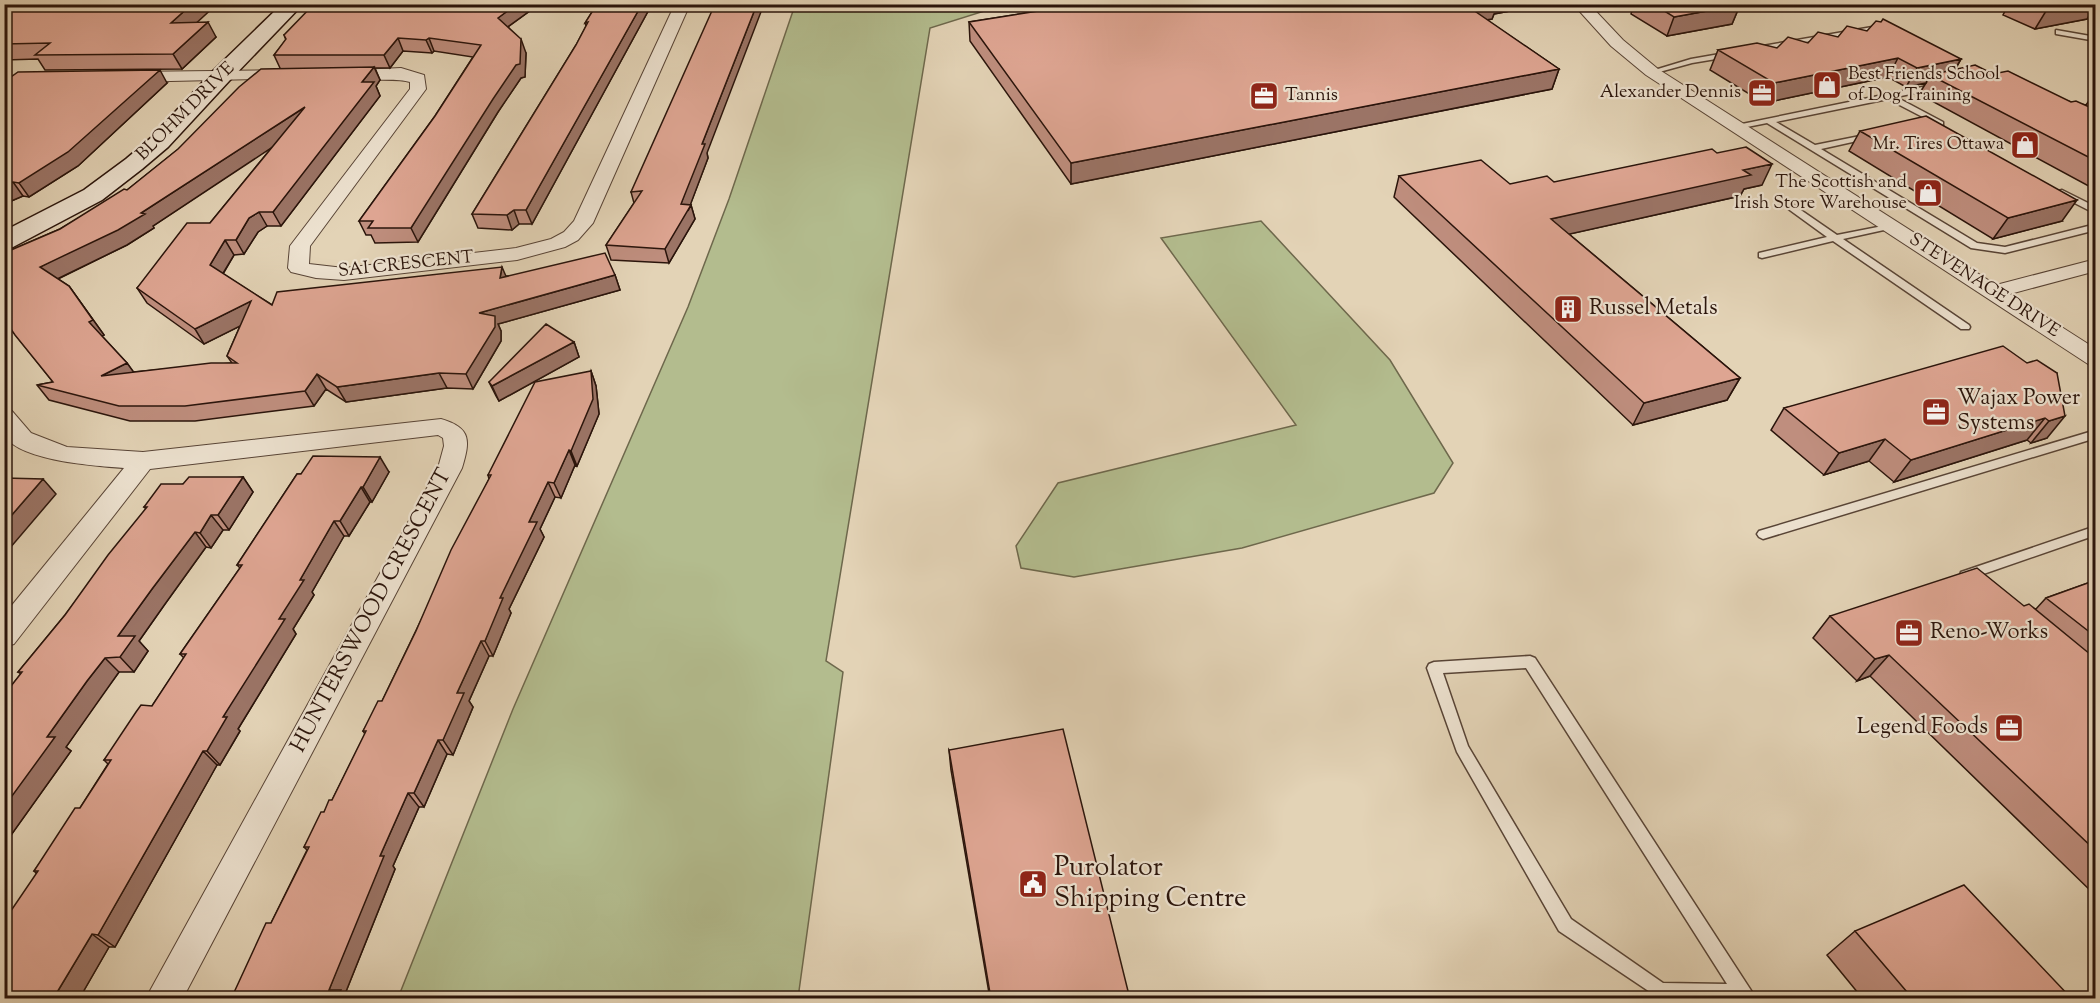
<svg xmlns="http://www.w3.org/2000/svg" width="2100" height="1003" font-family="'Sorts Mill Goudy',serif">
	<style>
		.green { fill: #b3bc8e; stroke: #6e684c; stroke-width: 1.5 }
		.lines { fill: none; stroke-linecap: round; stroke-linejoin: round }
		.lane-casing { stroke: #584436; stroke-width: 3 }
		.street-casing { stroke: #584436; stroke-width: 2 }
		.secondary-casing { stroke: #2a140b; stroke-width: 3 }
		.lane { fill: #ede2d0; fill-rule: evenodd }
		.street { fill: #ede2d0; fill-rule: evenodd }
		.secondary { fill: #ede2d0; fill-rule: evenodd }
		.wall { fill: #bf8e7e; stroke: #2a140b; stroke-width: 1.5; fill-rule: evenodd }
		.shaded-wall { fill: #9b7466; stroke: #2a140b; stroke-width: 1.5 }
		.building { fill: #dea592; stroke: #2a140b; stroke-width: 1.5; fill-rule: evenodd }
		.labels { text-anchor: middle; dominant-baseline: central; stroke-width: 4.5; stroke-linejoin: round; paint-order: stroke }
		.far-poi-label { font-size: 18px; fill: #2a140b; stroke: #ede2d0; text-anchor: end }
		.far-street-label { font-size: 18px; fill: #2a140b; stroke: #ede2d0 }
		.poi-label { font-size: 22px; fill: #2a140b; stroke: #ede2d0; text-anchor: start }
		.street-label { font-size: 22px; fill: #2a140b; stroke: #ede2d0 }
		.near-poi-label { font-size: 27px; fill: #2a140b; stroke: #ede2d0; text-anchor: start }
	</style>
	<rect width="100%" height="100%" fill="#e3d3b6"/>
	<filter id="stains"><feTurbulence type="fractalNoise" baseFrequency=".00333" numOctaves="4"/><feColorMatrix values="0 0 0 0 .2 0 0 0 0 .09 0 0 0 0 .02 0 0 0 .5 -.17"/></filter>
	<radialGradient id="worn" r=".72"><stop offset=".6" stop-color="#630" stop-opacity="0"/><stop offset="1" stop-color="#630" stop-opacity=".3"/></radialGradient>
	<path class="green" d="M795 5 994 4V8L930 28 826 661 843 672 798 998H398L513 709 688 307 729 199Z
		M1261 221 1390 360 1453 463 1434 493 1242 548 1074 577 1021 568 1016 546 1058 483 1296 425 1161 238Z"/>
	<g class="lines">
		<g class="lane-casing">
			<path id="lane" d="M1878 26 1888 31 1884 33 1877 30 1757 51 1753 49 1757 47Z
				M2056 30 2096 37V41L2056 34Z
				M1731 52 1735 54 1734 56 1692 63 1652 74 1648 72 1691 59Z
				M1937 84H1940V88L1896 97 1943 122V126H1940L1888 99 1776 122 1815 145 1875 133V137L1821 149 1977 243 2005 247 2096 224V230L2005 253 1971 248 1767 123 1737 129 1733 127 1737 125Z
				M2062 190 2096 207V214L2059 195V191Z
				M1779 195 1837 235 1893 224V228L1843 239 1969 325 1970 327 1969 329H1961L1833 241 1762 258 1759 257V253L1827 237 1776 200 1775 198Z
				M2096 430V438L1763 539 1759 537 1757 534 1759 531Z
				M2096 526V535L1966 580 1961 578 1960 575 1961 572Z
				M1530 656 1535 658 1752 992 1754 998H1659L1559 931 1457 752 1427 668 1429 664 1434 662ZM1526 668 1727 984 1663 983 1571 919 1468 746 1443 673Z"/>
		</g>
		<g class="street-casing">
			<path id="street" d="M675 4H690L593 223 578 240 565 247 517 260 344 280 316 278 291 272 288 268 290 246 410 89V82C393 76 344 85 336 74L338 71 401 68 424 75 426 89 310 246 309 264 344 268 516 248 551 239 564 232 574 221Z
				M1573 4H1589L1623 40 1658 69 1996 285 2096 259V271L2010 294 2096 349V366L2088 364 1646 75 1611 46Z
				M286 70 292 72 294 75 292 78 128 82 120 77 128 72Z
				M4 409 12 411 31 433 67 447 143 452 441 419C472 428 470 441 462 468L183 998H146L438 468 444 446 443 438 438 435 150 469 14 644 4 647V615L124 468C99 466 13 461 4 433 3 426 4 416 4 409Z"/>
		</g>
		<g class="secondary-casing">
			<path id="secondary" d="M282 4H303L230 80 168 147 142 169 102 200 13 247 4 250V231L84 190 126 159 152 137 214 70Z"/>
		</g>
		<use href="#lane" class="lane"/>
		<use href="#street" class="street"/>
		<use href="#secondary" class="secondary"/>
	</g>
	<path class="wall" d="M4 4 197 22 216 37 182 69 45 70 38 59 4 60Z
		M597 4H652L532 224H519L512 230 478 228 472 214 576 45 586 26 585 23Z
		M1083 4H1537V6L1494 14 1492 19 1487 20 1559 69 1552 89 1071 184 970 41 969 22Z
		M1634 4 1740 5 1732 24 1667 36 1631 14Z
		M2009 4H2096L2087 19 2035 29 2003 15Z
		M534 8 508 27 526 53 525 77 521 78 498 112 418 242 375 243 371 235H366L359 221 435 116 473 57 434 51 432 53 403 51 390 68H375L380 80 376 86 380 96 281 226H267L258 232 244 254 234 255 223 274 272 305 506 276 615 275 620 290 498 324 501 331V341L473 389 447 388 346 402 326 389 314 406 195 421H130L49 400 37 385 53 382 7 324H4V253L60 229 127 190 280 68 274 55 286 40 284 35ZM273 146 210 223 137 288 147 303 204 344 240 326 227 356 232 363 133 372 127 363 102 336 104 335 69 286 58 279 127 245 154 228 153 226Z
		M1838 37 1961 59 1955 70 1993 74 2071 102 2086 105 2091 98 2096 97V190L1919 94 1926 83 1906 87 1888 77 1764 103 1710 70 1718 50 1777 48Z
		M4 82 167 83 78 166 29 197 23 196 9 202 4 201Z
		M1860 131 2062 221 1993 239 1849 151Z
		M707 153 708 158 690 205H691L695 219 669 263 611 260 606 245 634 203 631 192Z
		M1399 176 1510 184 1554 182 1762 185 1744 189 1740 196 1569 234 1740 378 1727 400 1633 425 1394 197Z
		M574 342 579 357 499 401 496 396 489 382Z
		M2027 363 2057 373 2047 438 2031 443 2027 440 1894 482 1869 461 1824 475 1771 430 1784 408Z
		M591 371 596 386 599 414 577 466 575 465 561 498 555 497 540 529 544 537 509 609 511 613 493 656H489L469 701 473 707 453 755 447 754 424 807H419L393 866 395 869 345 994 231 999 271 923 307 850 304 847 324 812 332 800 365 734 363 731 382 701 489 479 488 475Z
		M389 472 372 502H370L349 536H344L312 592 314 595 293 629 296 634 238 729 240 731 220 765H217L115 947H109L79 999 36 873 34 871 80 808 108 764 104 760 152 706 184 658 180 654 240 568 237 565 297 474Z
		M243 477 253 492 229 530H223L211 548 206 547 165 604 139 641 148 651 134 672H119L102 695 66 747 71 751 4 845V695L21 674 18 672 65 615 146 509 144 507 183 484Z
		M2096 580V896L1870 676 1857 681 1813 638 1830 616 2024 606 2036 609 2046 598Z
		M949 750 1130 999H990L951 770Z
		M1855 931 2072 999H1863L1827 955Z"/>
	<path class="shaded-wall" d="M192 4H217L180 38 171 23Z
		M517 4H552L534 8 502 31 498 18Z
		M642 4H652L532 224 526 210Z
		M757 4H764L707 153 708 158 688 211 691 205 695 219 669 263 665 249 702 144Z
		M1469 4H1537V6L1494 14 1492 19 1461 24 1466 5Z
		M2076 4 2096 5 2087 19 2035 29 2046 11Z
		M1740 5 1732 24 1667 36 1674 17Z
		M208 22 216 37 182 69 173 54Z
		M398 38 403 51 390 68 384 55Z
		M429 38 434 51 432 53 426 40Z
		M521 39 526 53 525 77 521 78 498 112 418 242 411 228Z
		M1898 58 1888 77 1764 103 1774 83Z
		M1961 59 1950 78 1930 75 1926 83 1906 87 1917 68Z
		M374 67 380 80 376 86 380 96 281 226 273 212 362 82Z
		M1559 69 1552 89 1071 184V163Z
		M160 70 167 83 78 166 29 197 19 183Z
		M305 107 312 121 153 226 154 228 127 245 51 282 40 267 141 213Z
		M1772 164 1762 185 1744 189 1740 196 1543 240 1551 219 1743 170Z
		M13 182 23 196 9 202 4 196V185Z
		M2077 200 2062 221 1993 239 2008 218Z
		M514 210 519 224 512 230 507 215Z
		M259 212 267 226 258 232 244 254 236 240 249 218Z
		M225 240 234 255 219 280 210 265Z
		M502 267 508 281 500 278Z
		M615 275 620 290 498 324 501 331V341L473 389 466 374 479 313Z
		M69 286 104 335 100 337 89 322Z
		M251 301 260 316 204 344 195 329Z
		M574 342 579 357 499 401 492 386Z
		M127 363 138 378 101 376Z
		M591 371 596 386 599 414 577 466 571 451Z
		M439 373 447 388 346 402 337 387Z
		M317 374 326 389 314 406 305 391Z
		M1740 378 1727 400 1633 425 1644 403Z
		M2065 416 2047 438 2031 443 2049 421Z
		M2045 418 2027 440 1894 482 1911 460Z
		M1885 439 1869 461 1824 475 1839 453Z
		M569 450 575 465 561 498 554 483Z
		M380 457 389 472 372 502 363 487Z
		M243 477 253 492 229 530 218 515Z
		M43 479 56 494 4 555V524Z
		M548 482 555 497 540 529 544 537 509 609 511 613 493 656 485 641 500 598 529 522Z
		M361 487 370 502 349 536 340 521Z
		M211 515 223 530 211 548 200 533Z
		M334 521 344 536 312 592 314 595 293 629 296 634 238 729 240 731 220 765 207 751 223 717 300 580Z
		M195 532 206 547 165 604 139 641 148 651 134 672 120 657 118 636 152 589Z
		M481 641 489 656 469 701 473 707 453 755 443 740 457 693Z
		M1889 655 1870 676 1857 681 1875 659Z
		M105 658 119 672 66 747 71 751 4 845V807L47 737 87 681Z
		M438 740 447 754 424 807 414 793Z
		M203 751 217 765 115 947 98 935Z
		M408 793 419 807 393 866 395 869 345 994 350 999H337L329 990 380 856Z
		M4 850 8 853 4 858Z
		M92 934 109 947 79 999H53Z"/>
	<path class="building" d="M4 4H192L171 23 208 22 173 54 35 55 50 43 4 44Z
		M314 4H517L498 18 521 39 520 64 516 65 493 99 411 228H368L373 221H359L435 116 481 45 429 38 426 40 398 38 384 55H274L286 39 284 35Z
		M597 4H642L526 210H514L507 215 472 214 576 45 588 22 585 23Z
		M715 4H757L702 144H705L681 204 691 205 665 249 606 245 642 191 631 192Z
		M1083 4H1469L1466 5 1559 69 1071 163 969 22Z
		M1653 4H1739L1740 5 1674 17Z
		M2033 4H2076L2046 11Z
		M1883 19 1961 59 1917 68 1898 58 1774 83 1718 50 1757 43 1777 48 1788 37 1808 43 1818 32 1838 37 1847 26 1867 31 1876 21 1881 22Z
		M1975 65 1993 74 2008 71 2071 102 2076 101 2096 110V161L1930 75Z
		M374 67 362 82H374L273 212H259L249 218 236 240H225L210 265 272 305 277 292 502 267 500 278 605 253 615 275 479 313 495 316V327L466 374 439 373 337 387 317 374 305 391 185 406H119L37 385 53 382 15 335 4 319V253L60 229 124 189 127 190 178 149 239 87 261 69ZM305 107 210 223H187L137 288 195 329 251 301 227 356 237 363H211L101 376 127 363 89 322 93 320 69 286 40 267 118 230 145 214 141 213Z
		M160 70 68 152 19 183 13 182 4 185V82L18 72Z
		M1926 116 2077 200 2008 218 1860 131Z
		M1746 147 1772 164 1743 170 1751 175 1551 219 1740 378 1644 403 1399 176 1481 160 1510 184 1547 176 1554 182 1712 149 1717 153Z
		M546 324 574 342 492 386 489 382Z
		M2003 346 2027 363 2037 360 2057 373 2065 416 2049 421 2045 418 1911 460 1885 439 1839 453 1784 408Z
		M591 371 593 399 571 451 569 450 554 483 548 482 529 522H537L500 598H503L485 641H481L457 693H464L443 740H438L414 793H408L380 856H384L329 990H341L337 999H231L266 923H271L309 847H304L321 812H324L329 800H332L366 731H363L378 701H382L416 631 451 550 491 475H488L535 382Z
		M313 456 380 457 363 487H361L340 521H334L300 580H304L279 619H285L223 717H227L207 751H203L98 935 92 934 53 999H4V921L38 871H34L75 808H80L111 760H104L136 712 141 705 152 706 186 654H180L242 565H237L297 474H301Z
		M189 477H243L218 515H211L200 533 195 532 152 589 118 636H135L120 657 105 658 87 681 47 737H55L4 807V695L22 672H18L65 615 108 555 147 507H144L161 484H183Z
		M4 478 43 479 4 524Z
		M1977 568 2024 606 2029 604 2096 659V851L1889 655 1875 659 1830 616Z
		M2096 580V637L2046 598Z
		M1063 729 1130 999H991L949 750Z
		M1964 885 2072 999H1913L1855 931Z"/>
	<defs>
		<g id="shop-square" transform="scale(1.5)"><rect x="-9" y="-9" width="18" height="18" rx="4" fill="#8f2418" stroke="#ede2d0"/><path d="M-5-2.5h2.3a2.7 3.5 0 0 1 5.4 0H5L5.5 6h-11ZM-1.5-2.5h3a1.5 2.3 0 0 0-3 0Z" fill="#fff"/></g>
		<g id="office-square" transform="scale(1.5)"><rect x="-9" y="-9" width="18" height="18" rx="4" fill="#8f2418" stroke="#ede2d0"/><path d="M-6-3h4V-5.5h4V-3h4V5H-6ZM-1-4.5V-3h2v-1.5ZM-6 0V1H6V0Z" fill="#fff"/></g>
		<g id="building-square" transform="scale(1.5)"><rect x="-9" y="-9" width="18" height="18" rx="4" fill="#8f2418" stroke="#ede2d0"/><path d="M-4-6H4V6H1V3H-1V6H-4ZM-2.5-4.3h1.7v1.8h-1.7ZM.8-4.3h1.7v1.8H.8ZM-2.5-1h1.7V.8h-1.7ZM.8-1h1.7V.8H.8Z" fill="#fff"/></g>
		<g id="civic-square" transform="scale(1.5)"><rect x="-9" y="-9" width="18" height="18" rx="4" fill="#8f2418" stroke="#ede2d0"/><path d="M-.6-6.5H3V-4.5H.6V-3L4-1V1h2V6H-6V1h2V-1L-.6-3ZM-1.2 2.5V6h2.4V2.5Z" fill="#fff"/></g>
	</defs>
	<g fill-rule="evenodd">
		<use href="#shop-square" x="1827" y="85"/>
		<use href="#office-square" x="1762" y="93"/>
		<use href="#office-square" x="1264" y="96"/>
		<use href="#shop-square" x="2025" y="145"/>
		<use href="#shop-square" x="1928" y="193"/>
		<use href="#building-square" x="1568" y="309"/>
		<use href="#office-square" x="1936" y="412"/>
		<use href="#office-square" x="1909" y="633"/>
		<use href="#office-square" x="2009" y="728"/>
		<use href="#civic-square" x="1033" y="884"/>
	</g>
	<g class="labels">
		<g class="far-poi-label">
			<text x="1848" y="75" text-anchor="start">Best Friends School<tspan x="1848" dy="21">of Dog Training</tspan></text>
			<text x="1741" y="93">Alexander Dennis</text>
			<text x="1285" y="96" text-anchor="start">Tannis</text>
			<text x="2004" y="145">Mr. Tires Ottawa</text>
			<text x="1907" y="183">The Scottish and<tspan x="1907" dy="21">Irish Store Warehouse</tspan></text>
		</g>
		<g class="far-street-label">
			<text transform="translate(186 112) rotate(-45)">BLOHM DRIVE</text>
			<text transform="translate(406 265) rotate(-6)">SAI CRESCENT</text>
			<text transform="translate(1984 286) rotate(33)">STEVENAGE DRIVE</text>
		</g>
		<g class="poi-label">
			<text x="1589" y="309">Russel Metals</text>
			<text x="1957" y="399">Wajax Power<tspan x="1957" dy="25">Systems</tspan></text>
			<text x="1930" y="633">Reno-Works</text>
			<text x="1988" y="728" text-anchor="end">Legend Foods</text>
		</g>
		<g class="street-label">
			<text transform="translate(372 611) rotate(-62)">HUNTERSWOOD CRESCENT</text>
		</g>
		<g class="near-poi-label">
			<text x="1054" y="868">Purolator<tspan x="1054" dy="31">Shipping Centre</tspan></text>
		</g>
	</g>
	<rect width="2100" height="1003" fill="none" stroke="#e3d3b6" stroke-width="24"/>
	<rect x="6" y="6" width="2088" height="991" fill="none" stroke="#2a140b" stroke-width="3"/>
	<rect x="12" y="12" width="2076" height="979" fill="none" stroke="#2a140b" stroke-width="1.5"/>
	<rect width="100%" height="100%" filter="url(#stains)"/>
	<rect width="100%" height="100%" fill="url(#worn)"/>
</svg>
